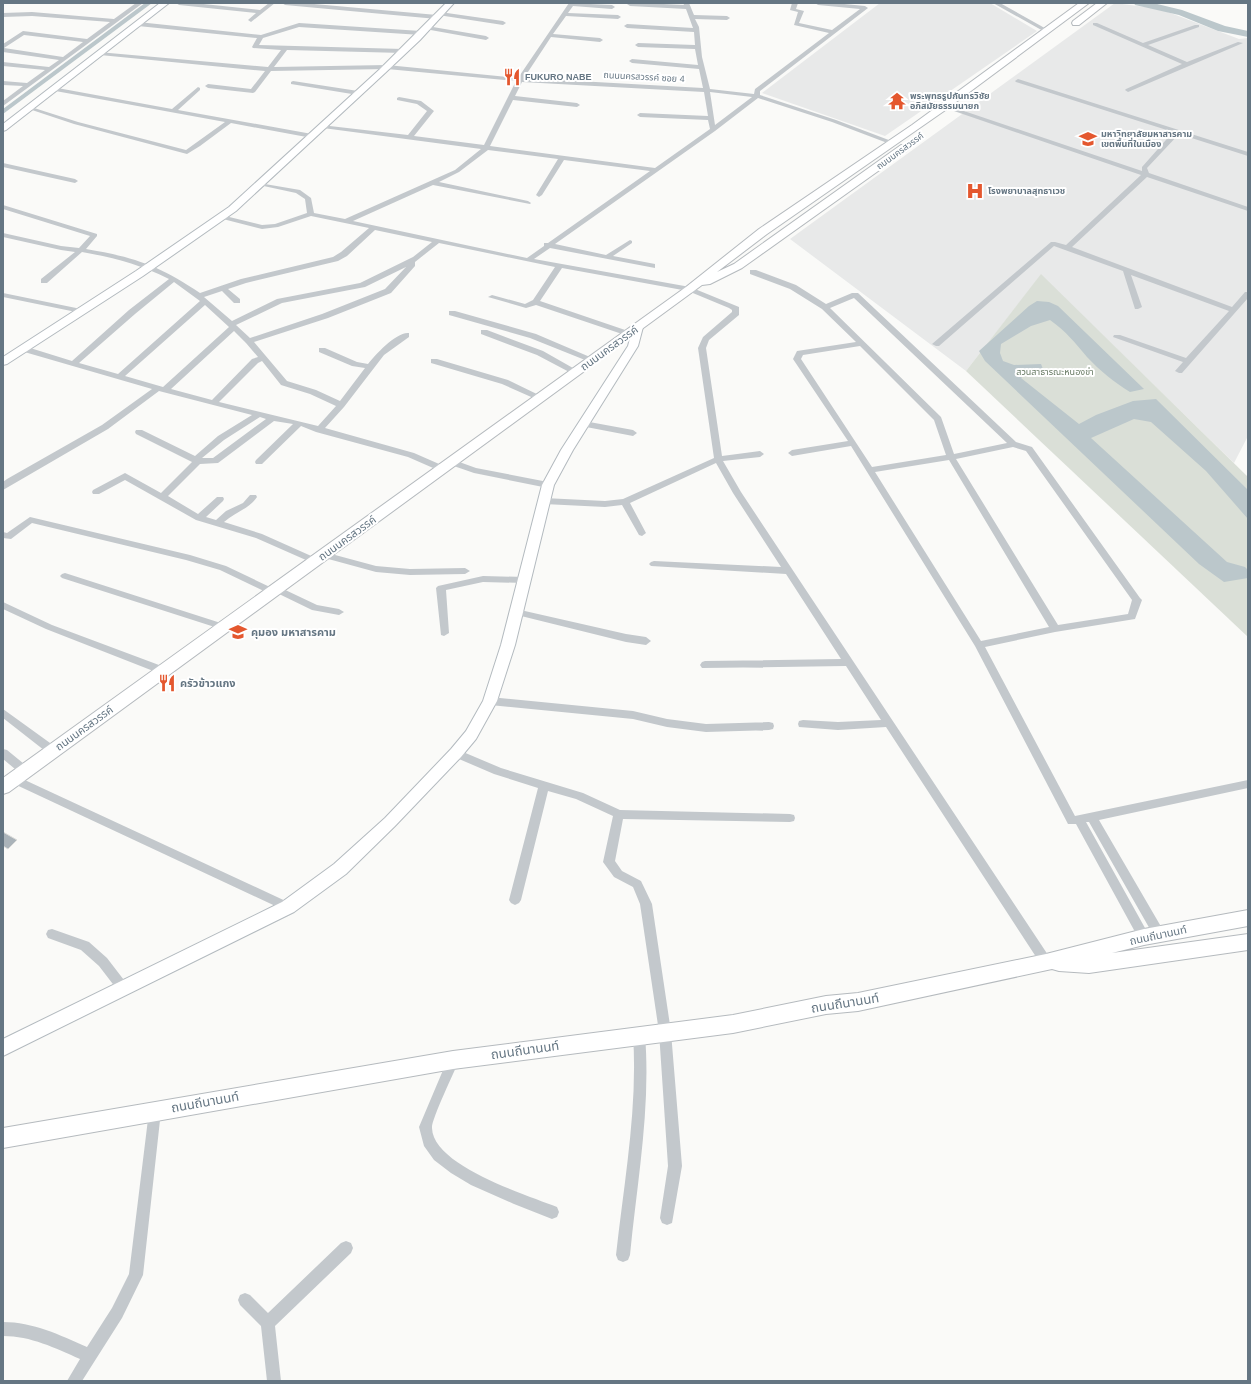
<svg xmlns="http://www.w3.org/2000/svg" width="1251" height="1384" font-family="Helvetica,'Noto Sans Thai',sans-serif">
	<style>
		.built { fill: #e8e9e9 }
		.green { fill: #dadfd7 }
		.water { fill: #bbc7cb }
		.lines { fill: none; stroke-linecap: round; stroke-linejoin: round }
		.canal { fill: #bbc7cb; fill-rule: evenodd }
		.river { fill: #bbc7cb; fill-rule: evenodd }
		.building { fill: #aab3b9; stroke: #dcdcda }
		.secondary-casing { stroke: #b3babf; stroke-width: 2 }
		.primary-casing { stroke: #b5babe; stroke-width: 2 }
		.street { fill: #c3c8cc; fill-rule: evenodd }
		.secondary { fill: #fff; fill-rule: evenodd }
		.primary { fill: #fff; fill-rule: evenodd }
		.labels { text-anchor: middle; dominant-baseline: central; stroke-width: 4; stroke-linejoin: round; paint-order: stroke }
		.far-poi-label { font-size: 9px; font-weight: bold; fill: #657683; stroke: #fff; text-anchor: start }
		.far-street-label { font-size: 9px; fill: #657683; stroke: #fff }
		.far-park-label { font-size: 9px; fill: #687a64; stroke: #fff }
		.street-label { font-size: 11px; fill: #657683; stroke: #fff }
		.poi-label { font-size: 11px; font-weight: bold; fill: #657683; stroke: #fff; text-anchor: start }
		.near-street-label { font-size: 13px; fill: #657683; stroke: #fff }
	</style>
	<rect width="100%" height="100%" fill="#fafaf8"/>
	<path class="built" d="M880 3H990L1037 31 885 136 762 93Z
		M1115 3 1160 9 1239 39 1248 38V436L1234 463 1041 275 966 371 790 239Z"/>
	<path class="green" d="M1041 274 1248 477V637L966 371Z"/>
	<path class="water" d="M1037 301 1049 302 1058 306 1144 389 1130 392C1114 382 1100 371 1087 357 1074 342 1067 332 1050 320L1031 326 1001 344 1000 353 1003 361 1014 365 1041 364 1045 374 1026 373 1021 378 1079 424 1096 415 1133 401 1156 399 1248 490V519L1206 471 1151 422 1134 419 1091 438 1227 562 1245 567 1248 570V578L1224 582 1199 564 985 361 979 351 1029 306Z"/>
	<g class="lines">
		<path class="canal" d="M145 3H152L3 114V109Z"/>
		<path class="river" d="M1134 3H1153L1182 10 1225 26 1248 31V37L1218 31 1179 15 1135 5Z"/>
	</g>
	<path class="building" d="M3 832 17 840 8 849 3 846Z"/>
	<g class="lines">
		<g class="secondary-casing">
			<path id="secondary" d="M160 3H169L6 130 3 131V124Z
				M446 3H454L420 40 385 73 236 211 143 276 7 364 3 365V357L136 271 229 207 380 69Z
				M638 324 643 327 638 346 573 450 554 485 515 645 497 701 476 739 461 757 395 826 346 874 294 912 3 1056V1039L282 902 334 864 385 818 451 749 466 731 483 701 501 645 542 485 561 450 628 346 633 327Z"/>
		</g>
		<g class="primary-casing">
			<path id="primary" d="M1079 3H1089L944 111 767 234 717 272 734 264 901 145H909L910 147 909 149 742 268 710 284 702 285 9 792 3 794V778L686 287 759 229 912 125Z
				M1097 3H1107L1079 25H1073L1072 23 1073 21Z
				M1248 910V926L1144 945 1112 953 1248 934V950L1089 973 1059 971 1052 969 858 1011 826 1014 733 1033 453 1069 3 1148V1128L453 1051 733 1015 826 996 858 993 1046 954 1144 929Z"/>
		</g>
		<path class="street" d="M136 3H143L3 106V101L23 86 3 85V81L27 83 45 70 3 66V62L49 67 59 60 3 52V44L23 31 87 39 110 22 32 16 3 17V13L32 12 114 19ZM24 35 83 42 63 57 4 48Z
			M176 3H194L260 10 269 3H275L251 22 248 20 256 13 179 5Z
			M282 3H303L437 15 440 17 437 19 285 5Z
			M569 3 612 5 615 7 612 9 573 6 568 13 618 15 621 17 618 19 566 16 553 34 600 38 603 40 600 42 551 37 524 78 703 88 699 69 632 63 629 61 632 59 698 65 695 49 638 47 635 45 638 43 695 45 694 32 627 28 624 26 627 24 693 28 686 9 630 6 627 4 643 3 684 5 683 3H689L694 15 727 16 730 18 727 20 695 19 699 27 702 57 710 89 754 94 755 89 829 33 794 25 798 12 790 10 792 3H798L796 9 804 11 799 23 832 30 860 9 818 5 815 3H834L865 6 868 8 760 91V95L836 120 894 142V144H890L832 122 758 98 715 131 555 244 606 255 630 240 632 241V243L613 256 655 264V268L550 248 534 259 690 287 739 307V315L709 340 706 348 722 456 760 451 764 454 760 457 723 461 741 492 1050 958 1052 962 1050 966 1046 967 1042 966 886 727 838 730 799 727 798 724 799 721 803 720 838 722 881 720 846 666 702 668 700 665 702 662 705 661 841 659 786 574 651 566 649 564 651 562 654 561 781 567 733 493 716 463 630 503 646 533 642 536 639 535 622 505 605 507 544 504 540 501 544 498 605 501 623 499 714 458 698 348 703 337 732 312V310L729 308 688 291 562 268 540 301 631 332 632 334 628 336 536 305 526 308 488 297 492 295 525 304 533 300 555 267 439 243 415 262V266L391 293 328 318 254 342 287 381 316 390 340 401 365 368 352 366 319 352V348H325L357 362 368 364C375 355 397 331 409 333V337L384 355 344 407 325 428 414 453 446 467 447 469 446 471H440L408 457 316 432 301 426 262 464H256L255 462 256 460 293 424 274 421 218 463 200 464 168 496 198 514 217 497H223L224 499 223 501 206 517 216 520 226 511 243 503 250 495H256L257 497C249 509 235 512 224 522L262 534 318 559 320 561 318 563 315 564 256 538 196 520 125 480 99 494H93L92 492 93 490 125 473 161 493 192 462 136 434 135 432 136 430H142L195 456 218 436 252 415 159 391 108 429 3 490V482L7 479 102 425 152 389 21 351V347H27L72 361 129 310 169 279C139 264 115 258 82 252L47 283H41V279L75 252 61 250 3 237V233L61 246 79 248 90 236 3 209V205L97 234V236L86 249C134 257 160 266 200 293L241 279 333 257 341 252 369 228 311 216 278 227 262 229 219 218V216L221 215 262 225 275 224 307 213 305 199 296 193 259 185V183L300 190 311 198 314 213 345 219 455 170 481 149 323 128 321 127V125L408 135 427 111 417 104 397 100V98L399 97 421 101 434 111 414 136 484 145 516 81 387 69 271 71 255 92 253 93 208 88 205 86 208 84 251 89 265 71 100 55 97 53 98 52 268 67 281 50 253 48 252 47 257 38 138 26 135 24 138 22 261 35 299 23 421 31 424 33 421 35 299 27 263 38 259 45 403 49 406 51 403 53 287 50 274 67 387 65 518 78ZM522 82 704 92 708 116 640 113 637 115 640 117 708 120 710 129 655 168 490 146 513 100 577 107 580 105 577 103 515 96ZM710 92 752 97 715 125ZM488 150 558 159 536 195 539 197 542 195 564 160 650 171 548 243H544V246L527 258 353 221 433 185 530 204 531 203 528 201 439 182 459 172ZM375 230 432 242 413 257 360 283 277 299 232 321 204 297 222 291 234 303H240V299L228 289 246 283 338 261 347 256ZM406 267 385 289 322 314 250 338 236 325 282 303 365 287ZM174 282 200 301 118 374 79 363 135 314ZM205 305 229 327 163 387 125 376ZM234 331 246 343 258 357 252 359 212 400 171 389ZM262 361 281 385 310 394 336 406 318 426 219 402 258 363ZM260 417 266 419 213 458H202L224 440Z
			M993 3H1000L1050 31 1045 32Z
			M440 12 503 21 506 23 503 25 438 15V13Z
			M1093 23H1097L1143 43 1195 25H1199V27L1148 45 1187 62 1238 42 1243 43 1128 92 1125 90 1126 89 1182 64 1093 25Z
			M427 26 486 36 489 38 486 40 425 29V27Z
			M1018 79 1248 152V156L1179 134 1147 168 1149 173 1248 207V211L1147 177 1072 247 1232 307 1245 292H1248V298L1182 373H1179L1175 371 1183 362 1113 337 1114 335H1120L1186 358 1229 311 1131 275 1142 307 1138 309H1135L1123 271 1054 246 939 346H936L932 344 1051 242H1055L1066 245 1141 175 954 111V109H958L1142 171V167L1173 132 1016 82 1015 81Z
			M293 81 358 91 361 93 358 95 291 84V82Z
			M52 87 172 109 198 87 200 88V90L178 110 312 134 315 136 312 138 231 123 200 146 187 154 74 124 26 108 31 107 78 122 186 150 225 122 50 90V88Z
			M3 163 75 179 78 181 75 183 3 167Z
			M750 270H756L796 285 826 304 852 293H858L1016 442 1032 447 1140 598 1142 600 1135 619 1055 632 985 647 1075 816 1248 780V788L1099 820 1163 930 1165 934 1163 938 1159 939 1155 938 1089 822H1086L1150 937 1148 941 1144 942 1140 941 1076 824H1068L975 646 851 446 792 456 788 453 792 450 848 441 793 359 797 351 856 342 822 309 790 289 750 274ZM854 298 1007 443 954 454 941 417 830 308ZM860 346 934 420 946 455 872 467 801 359 803 355ZM1013 447 1026 451 1132 600 1128 614 1058 625 956 459ZM949 460 1049 627 981 641 875 472Z
			M3 293 81 309 85 311 81 313 3 297Z
			M449 311H455L536 334 597 360 593 362H590L530 338 449 315Z
			M481 330H487L543 351 580 372 576 374H573L537 355 481 334Z
			M431 359H437L508 380 545 398 541 400H538L502 384 431 363Z
			M584 421 633 430 637 433 633 436 581 426 580 424Z
			M451 459 476 468 548 482 552 485 548 488 474 473 448 464 447 462Z
			M30 517 190 555 226 566 272 588 276 586 279 587 317 605 339 609 344 612 339 615 312 610 277 593 273 595 270 594 220 570 186 560 32 523 11 539 3 538V532L7 533Z
			M324 552 376 566 410 569 465 568 470 571 465 574 410 575 376 572 321 557 319 555 321 553Z
			M65 573 227 625 229 627 224 630 62 578 60 576 62 574Z
			M483 576 524 577 529 580 524 583 483 582 446 590 449 633 444 636 441 635 436 588 438 586Z
			M3 602 52 625 167 668 169 671 167 674H161L46 629 3 609Z
			M516 609 626 634 646 637 651 641 646 645 626 642 513 614 511 612 513 610Z
			M490 697 633 711 667 719 706 724 769 722 773 723 774 726 773 729 769 730 706 732 667 727 633 719 490 705 486 704 485 701 486 698Z
			M3 709 57 748 58 751 57 754H49L3 718Z
			M3 749 7 750 29 768 30 771 29 774 25 775 21 774 3 759Z
			M456 749 501 768 583 793 620 810 790 814 794 815 795 818 794 821 790 822 623 819 615 861 622 871 641 881 652 904 671 1032 682 1166 672 1223 667 1225 662 1223 660 1218 668 1166 659 1032 640 904 633 887 614 877 603 862 613 816 576 799 548 791 521 900 519 903 515 905 511 903 509 900 538 788 494 774 452 756 451 753 452 750Z
			M14 775 292 904 294 907 292 910 288 912 284 910 10 782 9 779 10 776Z
			M52 929 89 942 107 958 127 984 129 988 127 992 123 993 119 992 99 966 81 950 48 938 46 934 48 930Z
			M639 1029 643 1031 645 1035C651 1108 637 1182 630 1255L628 1260 623 1262 618 1260 616 1255C624 1182 638 1108 633 1035L635 1031Z
			M453 1054 457 1056 459 1060C455 1071 431 1120 432 1128 433 1166 527 1195 557 1207L559 1212 557 1217 552 1219 514 1204 471 1185 451 1173 434 1160 424 1146 419 1127 449 1056Z
			M155 1105 160 1107 161 1111 143 1275 122 1318 82 1381H67L80 1359C55 1348 31 1336 3 1336V1322C33 1322 60 1335 87 1347L112 1308 129 1274 149 1111 150 1107Z
			M346 1241 351 1243 353 1248 351 1253 275 1326 281 1381H267L261 1326 240 1305 238 1300 240 1295 245 1293 250 1295 268 1313 341 1243Z"/>
		<use href="#secondary" class="secondary"/>
		<use href="#primary" class="primary"/>
	</g>
	<defs>
		<g id="restaurant-bare" transform="scale(1.38)"><path d="M-5-6h1v4h1v-4h1v4h1v-4h1v5L-1.5 .5V6h-2V.5L-5-1ZM5-6V6H3V1.5H1.5Q1.5-4 5-6Z" fill="#e4572e" stroke="#fff" stroke-width="2.5" paint-order="stroke"/></g>
		<g id="temple-bare" transform="scale(1.38)"><path d="M0-6L5-2H3V0L6.5 2.5H4V6H1.5V3h-3V6H-4V2.5H-6.5L-3 0V-2H-5Z" fill="#e4572e" stroke="#fff" stroke-width="2.5" paint-order="stroke"/></g>
		<g id="university-bare" transform="scale(1.38)"><path d="M0-5L7-2L0 1L-7-2ZM-4 1L0 2.5L4 1V4Q0 6-4 4Z" fill="#e4572e" stroke="#fff" stroke-width="2.5" paint-order="stroke"/></g>
		<g id="hospital-bare" transform="scale(1.38)"><path d="M-5-5h3v3.5h4V-5h3V5h-3V1.5h-4V5h-3Z" fill="#e4572e" stroke="#fff" stroke-width="2.5" paint-order="stroke"/></g>
		<g id="school-bare" transform="scale(1.38)"><path d="M0-5L7-2L0 1L-7-2ZM-4 1L0 2.5L4 1V4Q0 6-4 4Z" fill="#e4572e" stroke="#fff" stroke-width="2.5" paint-order="stroke"/></g>
	</defs>
	<g fill-rule="evenodd">
		<use href="#restaurant-bare" x="512" y="77"/>
		<use href="#temple-bare" x="897" y="101"/>
		<use href="#university-bare" x="1088" y="139"/>
		<use href="#hospital-bare" x="975" y="191"/>
		<use href="#school-bare" x="238" y="632"/>
		<use href="#restaurant-bare" x="167" y="683"/>
	</g>
	<g class="labels">
		<g class="far-poi-label">
			<text x="525" y="77">FUKURO NABE</text>
			<text x="910" y="96">พระพุทธรูปกันทรวิชัย<tspan x="910" dy="10">อภิสมัยธรรมนายก</tspan></text>
			<text x="1101" y="134">มหาวิทยาลัยมหาสารคาม<tspan x="1101" dy="10">เขตพื้นที่ในเมือง</tspan></text>
			<text x="988" y="191">โรงพยาบาลสุทธาเวช</text>
		</g>
		<g class="far-street-label">
			<text transform="translate(644 77) rotate(3)">ถนนนครสวรรค์ ซอย 4</text>
			<text transform="translate(900 151) rotate(-36)">ถนนนครสวรรค์</text>
		</g>
		<g class="far-park-label">
			<text x="1055" y="372">สวนสาธารณะหนองข่า</text>
		</g>
		<g class="street-label">
			<text transform="translate(609 348) rotate(-36)">ถนนนครสวรรค์</text>
			<text transform="translate(347 538) rotate(-36)">ถนนนครสวรรค์</text>
			<text transform="translate(84 728) rotate(-36)">ถนนนครสวรรค์</text>
			<text transform="translate(1158 935) rotate(-12)">ถนนถีนานนท์</text>
		</g>
		<g class="poi-label">
			<text x="251" y="632">คุมอง มหาสารคาม</text>
			<text x="180" y="683">ครัวข้าวแกง</text>
		</g>
		<g class="near-street-label">
			<text transform="translate(845 1003) rotate(-9)">ถนนถีนานนท์</text>
			<text transform="translate(525 1050) rotate(-8)">ถนนถีนานนท์</text>
			<text transform="translate(205 1102) rotate(-10)">ถนนถีนานนท์</text>
		</g>
	</g>
	<rect width="1251" height="1384" fill="none" stroke="#657683" stroke-width="8"/>
</svg>
